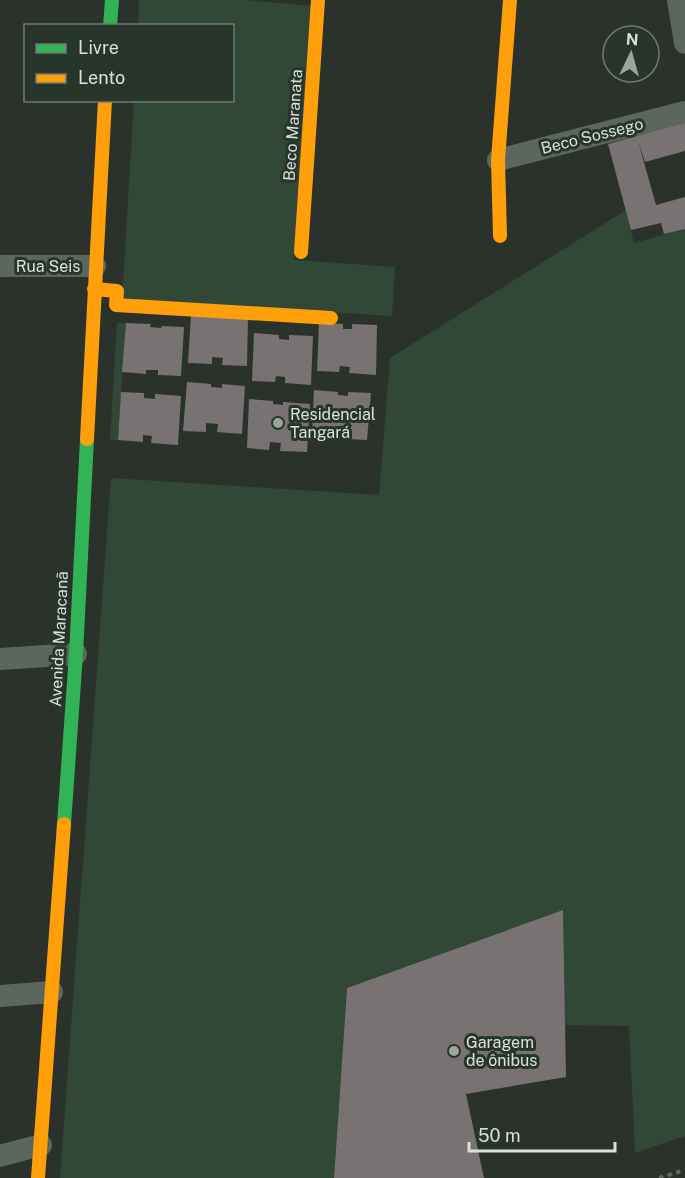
<svg xmlns="http://www.w3.org/2000/svg" width="685" height="1178" font-family="'Public Sans',sans-serif">
	<style>
		.green { fill: #314837 }
		.building { fill: #787272 }
		.lines { fill: none; stroke-linecap: round; stroke-linejoin: round }
		.path { stroke: #616963; stroke-width: 4; stroke-dasharray: 4.5 4.5; stroke-linecap: butt }
		.street { stroke: #5b665d; stroke-width: 22 }
		.fast { stroke: #30b455; stroke-width: 14 }
		.slow { stroke: #ff9f0a; stroke-width: 14 }
		.poi-dot { fill: #9ba49d; stroke: #28352b; stroke-width: 2 }
		.labels { text-anchor: middle; dominant-baseline: central; stroke-width: 6; stroke-linejoin: round; paint-order: stroke }
		.street-label { font-size: 16px; fill: #d8e1da; stroke: #28352b }
		.poi-label { font-size: 16px; fill: #d8e1da; stroke: #28352b; text-anchor: start }
	</style>
	<rect width="100%" height="100%" fill="#2b322c"/>
	<path class="green" d="M139 0H246L312 6 294 260 395 267 392 316 122 299 134 101 232 100V26L138 25Z
		M626 210 634 243 685 229V1136L635 1153 629 1026 565 1025 563 910 347 988 334 1178H60L111 478 379 495 390 358Z
		M117 323H126L118 440H110Z"/>
	<path class="building" d="M685 122V151L645 162 638 141 656 205 685 197V229L664 234 661 223 631 230 608 144Z
		M191 314 248 317 247 366 222 365 223 358 212 357V364L188 363Z
		M126 323 151 324 150 327 161 328 162 326 184 327 181 376 158 375V370H146V374L122 372Z
		M319 323 343 324V329H352V324L377 325 376 375 349 373 350 367 340 366 339 372 317 371Z
		M254 333 279 335V339L289 340V335L313 336 311 385 285 383V377L276 376 275 382 252 381Z
		M187 382 211 384V387L222 388V384L245 386 242 434 217 432 218 424 206 423V432L183 431Z
		M314 390 338 392V395L348 396V392L371 393 367 440 346 439V433L336 432V438L312 437Z
		M121 392 144 393V398L155 399V394L181 396 178 445 151 443 152 436 143 435V442L118 440Z
		M249 399 273 401V404L283 405V402L310 404 307 452 280 451 281 443 270 442 269 450 247 448Z
		M563 910 566 1077 466 1094 484 1178H334L347 988Z"/>
	<g class="lines">
		<path class="path" d="M659 1178 685 1170"/>
		<path class="street" d="M678 0 685 43
			M498 160 685 112
			M0 266H95
			M0 659 76 654
			M0 996 52 992
			M0 1156 41 1145"/>
		<path class="fast" d="M110 26 112 0
			M64 824 76 654 87 439"/>
		<path class="slow" d="M500 236 498 160 510 0
			M301 252 318 0
			M94 289 117 291 116 305 331 318
			M87 439 105 100
			M38 1178 64 824"/>
	</g>
	<g class="poi-dot">
		<circle cx="278" cy="423" r="6"/>
		<circle cx="454" cy="1051" r="6"/>
	</g>
	<g class="labels">
		<g class="street-label">
			<text transform="translate(293 125) rotate(-86)">Beco Maranata</text>
			<text transform="translate(592 136) rotate(-14)">Beco Sossego</text>
			<text x="48" y="266">Rua Seis</text>
			<text transform="translate(59 639) rotate(-87)">Avenida Maracanã</text>
		</g>
		<g class="poi-label">
			<text x="290" y="414">Residencial<tspan x="290" dy="18">Tangará</tspan></text>
			<text x="466" y="1042">Garagem<tspan x="466" dy="18">de ônibus</tspan></text>
		</g>
	</g>
	<rect x="24" y="24" width="210" height="78" fill="#28352b" stroke="#6e7a71" stroke-width="1.5"/>
	<rect x="36" y="44" width="30" height="9" fill="#30b455" stroke="#6e7a71" stroke-width="1.5"/>
	<text x="78" y="54" font-size="18" fill="#d8e1da">Livre</text>
	<rect x="36" y="74" width="30" height="9" fill="#ff9f0a" stroke="#6e7a71" stroke-width="1.5"/>
	<text x="78" y="84" font-size="18" fill="#d8e1da">Lento</text>
	<g transform="translate(631 54) rotate(5)"><circle r="28" fill="#28352b" stroke="#6e7a71" stroke-width="1.5"/>
	<path d="M0-4.5L10 22L0 15L-10 22Z" fill="#9ba49d"/>
	<text y="-9" font-size="16" font-weight="bold" text-anchor="middle" fill="#d8e1da">N</text>
	</g>
	<path d="M469 1142v9h146v-9" fill="none" stroke="#d8e1da" stroke-width="3"/>
	<text x="478" y="1142" font-size="18" fill="#d8e1da" stroke="#28352b" stroke-width="4.5" paint-order="stroke">50 m</text>
</svg>
